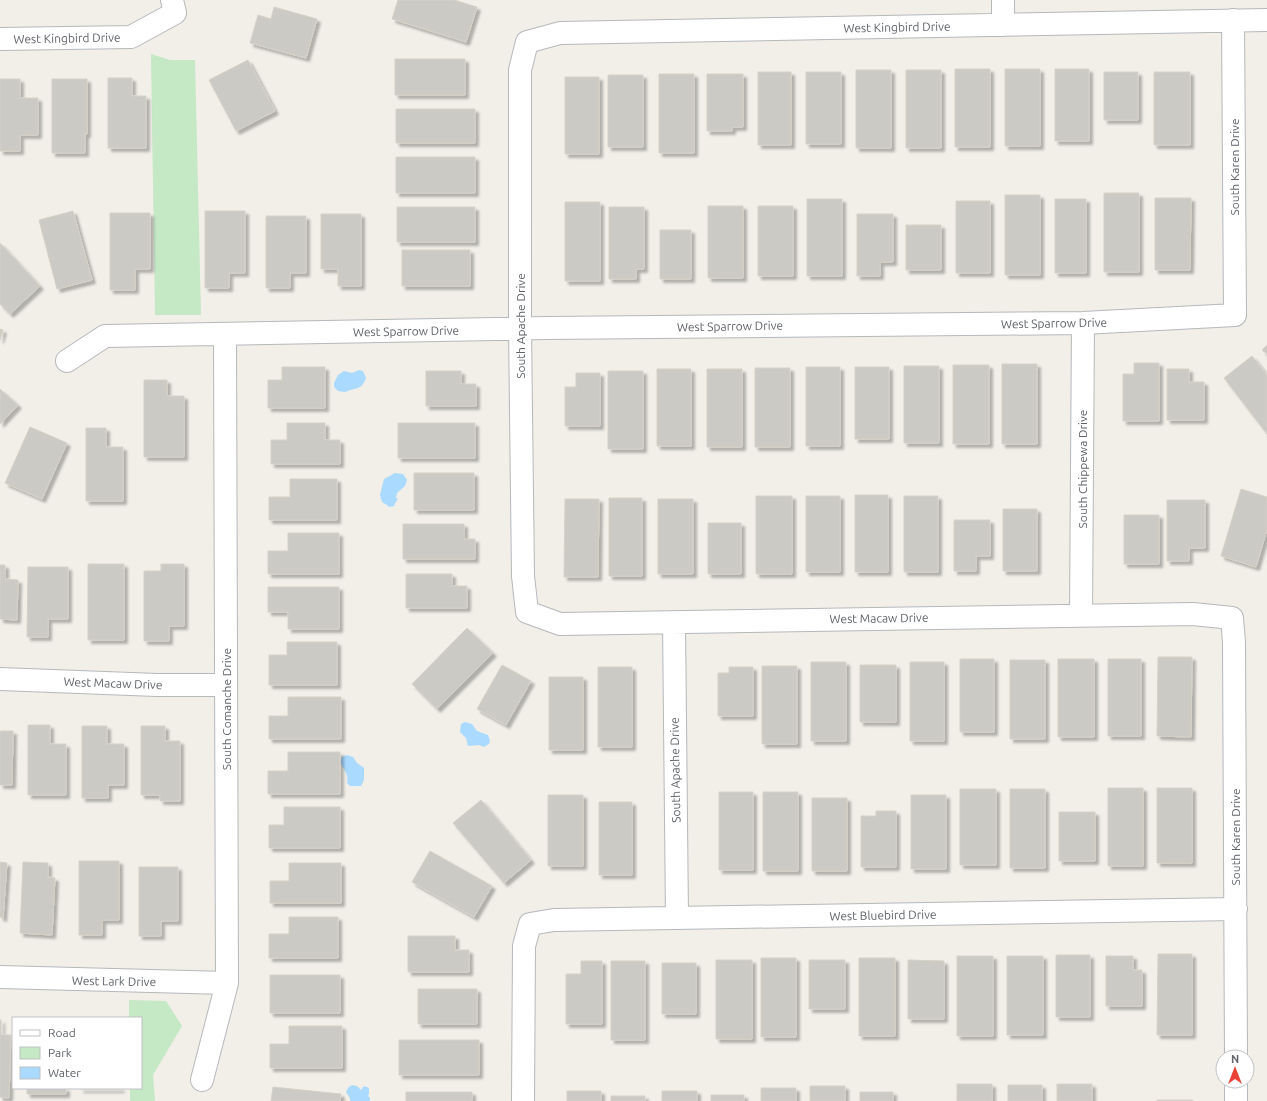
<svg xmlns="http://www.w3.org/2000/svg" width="1267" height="1101" font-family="Ubuntu,sans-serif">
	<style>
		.green { fill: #c5e8c5 }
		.water { fill: #aadaff }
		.building { fill: #cccac5; stroke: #d6d1c6; filter: url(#shadow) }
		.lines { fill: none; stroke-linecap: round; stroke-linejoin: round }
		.minor-casing { stroke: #b5b8bc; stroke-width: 24 }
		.minor { stroke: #fff; stroke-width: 22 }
		.labels { text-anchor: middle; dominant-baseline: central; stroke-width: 3.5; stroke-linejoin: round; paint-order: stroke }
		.street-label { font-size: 12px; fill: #5f6368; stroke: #fff }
	</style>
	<defs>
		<filter id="shadow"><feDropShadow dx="3.5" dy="3.5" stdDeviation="1" flood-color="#0004"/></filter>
	</defs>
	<rect width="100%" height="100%" fill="#f1efe8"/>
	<path class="green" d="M151 54 170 60H195L201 315H155Z
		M129 1000 166 1001 182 1026 153 1075 155 1101H130V1088H141V1018H129Z"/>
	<path class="water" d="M359 370 363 371 366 378C361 391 356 387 345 392L338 391 334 387V383L338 375 344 371 352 373Z
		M395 473 403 474 407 480 405 486 397 493 396 498 398 499 394 505 395 506 389 507 387 505 382 502 380 495 384 479Z
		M465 722 472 724 477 731 488 735 490 741 489 744 484 747 479 745 468 746 466 738 460 732 461 724Z
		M347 755 353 757 357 763 364 768V780L361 786H350L347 783C350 769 337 768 342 757Z
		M352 1085 357 1086 361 1090 364 1086 369 1088V1094L368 1096 370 1098V1101H350V1098L346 1092 348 1088Z"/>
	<path class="building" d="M398 0H454L477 7 466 42 392 19Z
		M274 7 317 19 306 58 250 43 258 15 271 19Z
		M395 59H465V95H395Z
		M248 60 275 111 236 131 209 80Z
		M955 69H990V147H955Z
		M1005 69H1040V146H1005Z
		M1055 69H1089V141H1055Z
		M856 70H891V148H856Z
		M906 70H941V148H906Z
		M758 72H791V145H758Z
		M806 72H841V144H806Z
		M1104 72H1138V120H1104Z
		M1154 72H1190V145H1154Z
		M659 74H694V153H659Z
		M707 74H743V127H732V131H707Z
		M608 75H643V147H608Z
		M565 77H599V154H565Z
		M108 78H132V96H146V148H108Z
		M0 79H20V98H38V135H20V151H0Z
		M52 79H87V134H85V153H52Z
		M396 109H475V143H396Z
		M396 157H475V193H396Z
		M1104 193H1139V272H1104Z
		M1005 195H1040V275H1005Z
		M1155 198H1191L1190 270H1155Z
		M807 199H842V276H807Z
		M1055 199H1086V273H1055Z
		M956 201H990V273H956Z
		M565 202H600V281H565Z
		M708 206H743V278H708Z
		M758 206H793V276H758Z
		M397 207H475V242H397Z
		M609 207H644V269H636V279H609Z
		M73 211 92 280 57 289 39 220Z
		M205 211H245V273H229V288H205Z
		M110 213H150V269H135V290H110Z
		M321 214H361V286H338V269H321Z
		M857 214H893V262H880V276H857Z
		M266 216H306V273H290V288H266Z
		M906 225H941V270H906Z
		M660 230H691V279H660Z
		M0 243 40 286 10 314 0 304Z
		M402 250H470V286H402Z
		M0 329 3 330 0 340Z
		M1267 345V354L1262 350Z
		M1252 356 1267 375V434L1224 378Z
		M1134 363H1159V421H1123V374H1134Z
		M1002 364H1037V444H1002Z
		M953 365H989V444H953Z
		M904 366H939V443H904Z
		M282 367H325V408H268V380H282Z
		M806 367H840V446H806Z
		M855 367H889V439H855Z
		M755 368H790V447H755Z
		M657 369H691V446H657Z
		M707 369H742V447H707Z
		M1167 369H1189V382H1204V420H1167Z
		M426 371H461V384H476V406H426Z
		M608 371H643V449H608Z
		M576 373H600V426H565V387H576Z
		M144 380H167V396H184V457H144Z
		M0 389 18 405 0 424Z
		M287 423H325V440H340V464H271V440H287Z
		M398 423H475V458H398Z
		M30 427 67 443 42 499 5 483Z
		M86 428H106V447H123V501H86Z
		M414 473H474V510H414Z
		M290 479H337V520H269V497H290Z
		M1241 489 1267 497V529L1256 567 1221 556Z
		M855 495H888V572H855Z
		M756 496H792V574H756Z
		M806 496H840V572H806Z
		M904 496H938V572H904Z
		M609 498H642V576H609Z
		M565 499H599L598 577H564Z
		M658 499H693V574H658Z
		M1167 500H1205V548H1189V561H1167Z
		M1003 509H1037V571H1003Z
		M1124 515H1159V564H1124Z
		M954 520H990V556H976V571H954Z
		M708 523H741V574H708Z
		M403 524H464V539H475V559H403Z
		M288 533H339V574H268V551H288Z
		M88 564H124V640H88Z
		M161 564H184V626H169V641H144V571H161Z
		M0 565H5V579L18 580 17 620 0 619Z
		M28 567H68V619H48V637H27Z
		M406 574H452V586H467V608H406Z
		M268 587H339V629H288V612H268Z
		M467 628 493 653 437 709 412 684Z
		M287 642H337V685H269V655H287Z
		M1158 657H1192L1191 737 1157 736Z
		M960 659H994V732H960Z
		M1058 659H1094V737H1058Z
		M1108 659H1141V736H1108Z
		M1010 660H1045V739H1010Z
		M811 662H846V741H811Z
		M910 662H944V741H910Z
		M502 665 531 681 506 725 477 709Z
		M860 665H896V722H860Z
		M762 666H797V744H762Z
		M598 667H632V747H598Z
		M729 667H753V716H718V673H729Z
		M549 677H583V750H549Z
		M288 697H341V739H269V716H288Z
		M28 725H50V744H66V795H28Z
		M82 726H107V744H124V785H108V798H82Z
		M141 726H165V741H180V801H160V795H141Z
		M0 731H13L12 785H0Z
		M288 752H340V794H268V771H288Z
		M1108 788H1143V866H1108Z
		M1157 788H1192V863H1157Z
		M960 789H996V865H960Z
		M1010 789H1045V868H1010Z
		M719 792H753V870H719Z
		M763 792H798V871H763Z
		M548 795H583V866H548Z
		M911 795H946V869H911Z
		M812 798H847V871H812Z
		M481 800 531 860 504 883 453 823Z
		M599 802H632V875H599Z
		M284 807H340V848H269V825H284Z
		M876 811H896V867H861V816H876Z
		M1059 812H1095V861H1059Z
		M430 851 492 886 474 917 412 882Z
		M79 861H119V920H102V935H79Z
		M0 862 7 863 3 918 0 917Z
		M23 862 48 863V877L55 878 52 935 20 933Z
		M289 863H341V903H270V881H289Z
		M139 867H178V921H161V936H139Z
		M289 917H338V958H269V934H289Z
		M408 936H455V950H469V972H408Z
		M1158 954H1192V1035H1157Z
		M1056 955H1090V1017H1056Z
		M957 956H993V1036H957Z
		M1007 956H1043V1035H1007Z
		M1106 956H1133V970H1142V1006H1106Z
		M761 958H796V1037H761Z
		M859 958H895V1036H859Z
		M716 960H752V1039H716Z
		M809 960H845V1009H809Z
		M908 960 944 961V1019H908Z
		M581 961H602V1024H566V974H581Z
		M611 961H645V1040H611Z
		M662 963H696V1014H662Z
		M270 975H340V1013H270Z
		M418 989H477V1024H418Z
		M0 1020H1V1035H11L9 1098 0 1097Z
		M289 1026H342V1068H270V1044H289Z
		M399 1040H479V1075H399Z
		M957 1084H992V1101H957Z
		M1057 1084H1092V1101H1057Z
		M1008 1085H1042V1101H1008Z
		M810 1086H845V1101H810Z
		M273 1087 341 1094 340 1101H271Z
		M27 1088H66V1094H27Z
		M80 1088H121V1089H80Z
		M761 1088H796V1101H761Z
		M567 1091H601V1101H567Z
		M662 1091H697V1101H662Z
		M406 1092H472V1101H406Z
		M860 1092H893V1101H860Z
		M711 1095H744V1101H711Z
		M611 1096H645V1101H611Z
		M1157 1100H1193V1101H1157Z"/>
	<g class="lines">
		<g class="minor-casing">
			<path id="minor" d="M1003 0V25
				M0 39 131 37 175 13 172 0
				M67 361 105 336 547 328 1083 323 1235 315 1233 20
				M1081 615 1083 323
				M674 622 677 918
				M0 679 157 685H226
				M0 977 227 983
				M1236 1057 1234 642 1232 618 1193 614 560 624 527 612 523 576 520 328V70L527 42 560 33 1267 20
				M202 1080 227 983 225 335
				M1236 1081V1101
				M523 1101 524 946 530 924 554 920 1236 909"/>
		</g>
		<use href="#minor" class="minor"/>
	</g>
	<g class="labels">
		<g class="street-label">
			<text transform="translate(897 27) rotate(-1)">West Kingbird Drive</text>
			<text transform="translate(67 38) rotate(-1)">West Kingbird Drive</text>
			<text transform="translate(1234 167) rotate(-90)">South Karen Drive</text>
			<text transform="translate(1054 323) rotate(-1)">West Sparrow Drive</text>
			<text transform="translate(520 326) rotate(-90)">South Apache Drive</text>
			<text transform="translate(730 326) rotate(-1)">West Sparrow Drive</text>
			<text transform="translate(406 331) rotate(-1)">West Sparrow Drive</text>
			<text transform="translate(1082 469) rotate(-90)">South Chippewa Drive</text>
			<text transform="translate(879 618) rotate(-1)">West Macaw Drive</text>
			<text transform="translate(113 683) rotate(2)">West Macaw Drive</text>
			<text transform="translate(226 709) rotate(-90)">South Comanche Drive</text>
			<text transform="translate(675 770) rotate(-91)">South Apache Drive</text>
			<text transform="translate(1235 837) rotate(-90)">South Karen Drive</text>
			<text transform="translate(883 915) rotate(-1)">West Bluebird Drive</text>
			<text transform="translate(114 981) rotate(1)">West Lark Drive</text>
		</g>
	</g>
	<rect x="12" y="1017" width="130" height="72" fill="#ffffff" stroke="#bfc1c3"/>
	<rect x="20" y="1030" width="20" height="6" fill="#ffffff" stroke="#bfc1c3"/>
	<text x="48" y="1037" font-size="12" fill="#5f6368">Road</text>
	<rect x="20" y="1047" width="20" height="12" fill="#c5e8c5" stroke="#bfc1c3"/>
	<text x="48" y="1057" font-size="12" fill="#5f6368">Park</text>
	<rect x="20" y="1067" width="20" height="12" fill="#aadaff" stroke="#bfc1c3"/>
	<text x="48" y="1077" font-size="12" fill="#5f6368">Water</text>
	<g transform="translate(1235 1069)"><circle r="19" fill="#ffffff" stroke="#bfc1c3"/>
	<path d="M0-3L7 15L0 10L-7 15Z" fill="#ea4335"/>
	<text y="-6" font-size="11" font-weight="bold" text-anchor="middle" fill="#5f6368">N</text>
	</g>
</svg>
